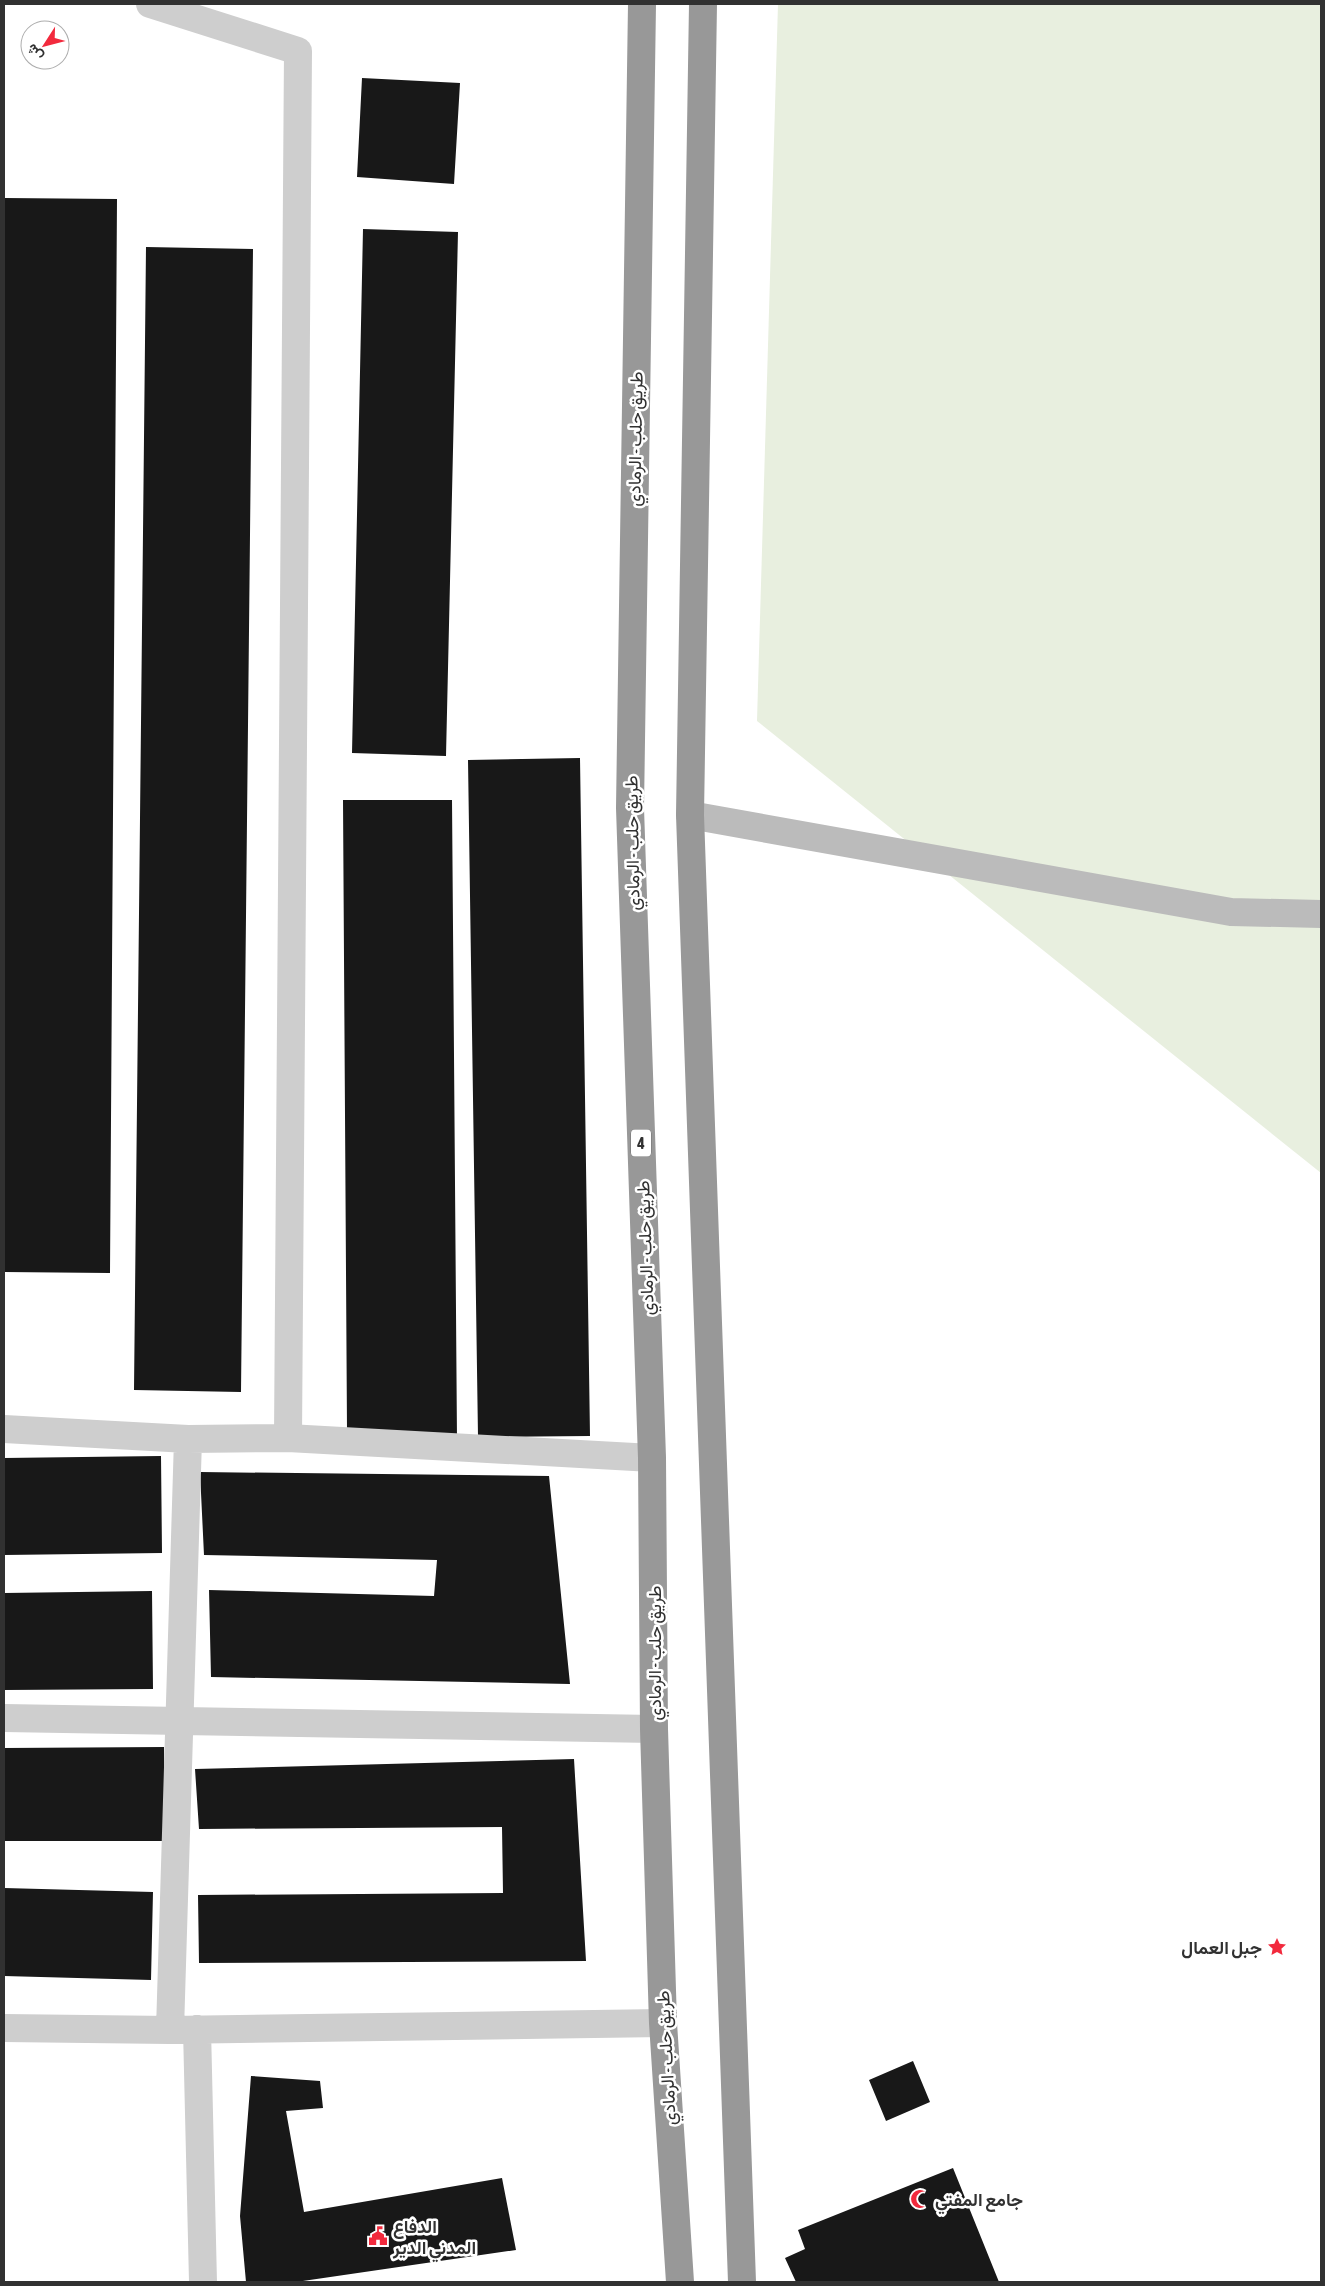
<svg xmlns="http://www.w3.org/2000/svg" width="1325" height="2286" font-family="'Asap Condensed',Vazirmatn,sans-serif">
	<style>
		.green { fill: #e8efdf }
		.building { fill: #181818 }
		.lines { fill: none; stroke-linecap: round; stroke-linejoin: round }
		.street { stroke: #cecece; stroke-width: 28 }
		.secondary { stroke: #bbb; stroke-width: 28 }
		.highway { stroke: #989898; stroke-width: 28 }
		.labels { text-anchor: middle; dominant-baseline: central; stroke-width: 5; stroke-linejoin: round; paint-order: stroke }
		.shield { fill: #fff; stroke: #6f6f6f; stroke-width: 1 }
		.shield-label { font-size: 16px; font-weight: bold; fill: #313131 }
		.street-label { font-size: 18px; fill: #313131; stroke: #fff }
		.poi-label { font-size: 18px; font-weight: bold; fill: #313131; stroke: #fff; text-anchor: start }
	</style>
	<rect width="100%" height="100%" fill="#fff"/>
	<path class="green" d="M778 4H1321V1173L757 721Z"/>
	<path class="building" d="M362 78 460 83 454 184 357 177Z
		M5 198 117 199 110 1273 4 1272Z
		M363 229 458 232 446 756 352 753Z
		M146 247 253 249 241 1392 134 1390Z
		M580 758 590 1436 478 1437 468 760Z
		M343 800H452L457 1439 347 1429Z
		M161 1456 162 1553 4 1555V1458Z
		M200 1472 549 1476 570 1684 211 1677 209 1590 434 1596 437 1560 204 1555Z
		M152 1591 153 1689 4 1690V1593Z
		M164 1747 165 1841H4V1748Z
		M574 1759 586 1961 199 1963 198 1895 503 1893 502 1827 199 1829 195 1769Z
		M4 1888 153 1892 151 1980 4 1976Z
		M913 2061 930 2102 886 2121 869 2080Z
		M251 2076 320 2081 323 2108 286 2111 304 2212 502 2178 516 2250 296 2282H246L240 2216Z
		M953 2168 999 2282H796L785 2258 805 2249 798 2230Z"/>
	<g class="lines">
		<path class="street" d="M150 4 298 51 288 1438
			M4 1429 188 1439 288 1438 652 1458
			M4 1718 654 1729
			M4 2028 170 2030 663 2023
			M197 2029 203 2282
			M170 2030 188 1439"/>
		<path class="secondary" d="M690 815 1231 912 1321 914"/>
		<path class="highway" d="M642 4 630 808 652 1458 654 1729 663 2023 680 2282
			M703 4 690 815 742 2282"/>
	</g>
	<defs>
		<g id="sight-bare" transform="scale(1.5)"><path d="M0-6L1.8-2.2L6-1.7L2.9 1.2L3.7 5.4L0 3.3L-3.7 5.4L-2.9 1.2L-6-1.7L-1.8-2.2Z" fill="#f22a3d" stroke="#fff" stroke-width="2.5" paint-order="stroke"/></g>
		<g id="mosque-bare" transform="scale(1.5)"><path d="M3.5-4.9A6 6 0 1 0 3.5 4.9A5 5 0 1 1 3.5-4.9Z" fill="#f22a3d" stroke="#fff" stroke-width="2.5" paint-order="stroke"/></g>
		<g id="civic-bare" transform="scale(1.5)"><path d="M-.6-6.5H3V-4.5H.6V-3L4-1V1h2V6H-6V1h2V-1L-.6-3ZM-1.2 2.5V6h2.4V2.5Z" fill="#f22a3d" stroke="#fff" stroke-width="2.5" paint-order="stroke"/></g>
	</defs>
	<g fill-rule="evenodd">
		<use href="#sight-bare" x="1277" y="1947"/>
		<use href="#mosque-bare" x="920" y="2199"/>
		<use href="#civic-bare" x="378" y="2236"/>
	</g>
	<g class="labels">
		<rect class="shield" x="631" y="1129.5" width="20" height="27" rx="4"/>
		<g class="shield-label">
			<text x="641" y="1143">4</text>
		</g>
		<g class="street-label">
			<text transform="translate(635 439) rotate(-89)">طريق حلب - الرمادي</text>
			<text transform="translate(632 843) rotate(-91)">طريق حلب - الرمادي</text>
			<text transform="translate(645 1248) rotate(-92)">طريق حلب - الرمادي</text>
			<text transform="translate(654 1653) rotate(-90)">طريق حلب - الرمادي</text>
			<text transform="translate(666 2058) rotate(-93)">طريق حلب - الرمادي</text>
		</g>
		<g class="poi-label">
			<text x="1262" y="1947" text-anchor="end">جبل العمال</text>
			<text x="935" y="2199">جامع المفتي</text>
			<text x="393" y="2226">الدفاع<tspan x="393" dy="21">المدني الدير</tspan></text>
		</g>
	</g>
	<rect width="1325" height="2286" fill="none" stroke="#313131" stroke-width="10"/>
	<g transform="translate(45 45) rotate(234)"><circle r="24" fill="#ffffff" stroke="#adadad"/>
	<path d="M0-4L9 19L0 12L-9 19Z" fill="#f22a3d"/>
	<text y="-8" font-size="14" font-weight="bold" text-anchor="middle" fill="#313131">ش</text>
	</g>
</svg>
